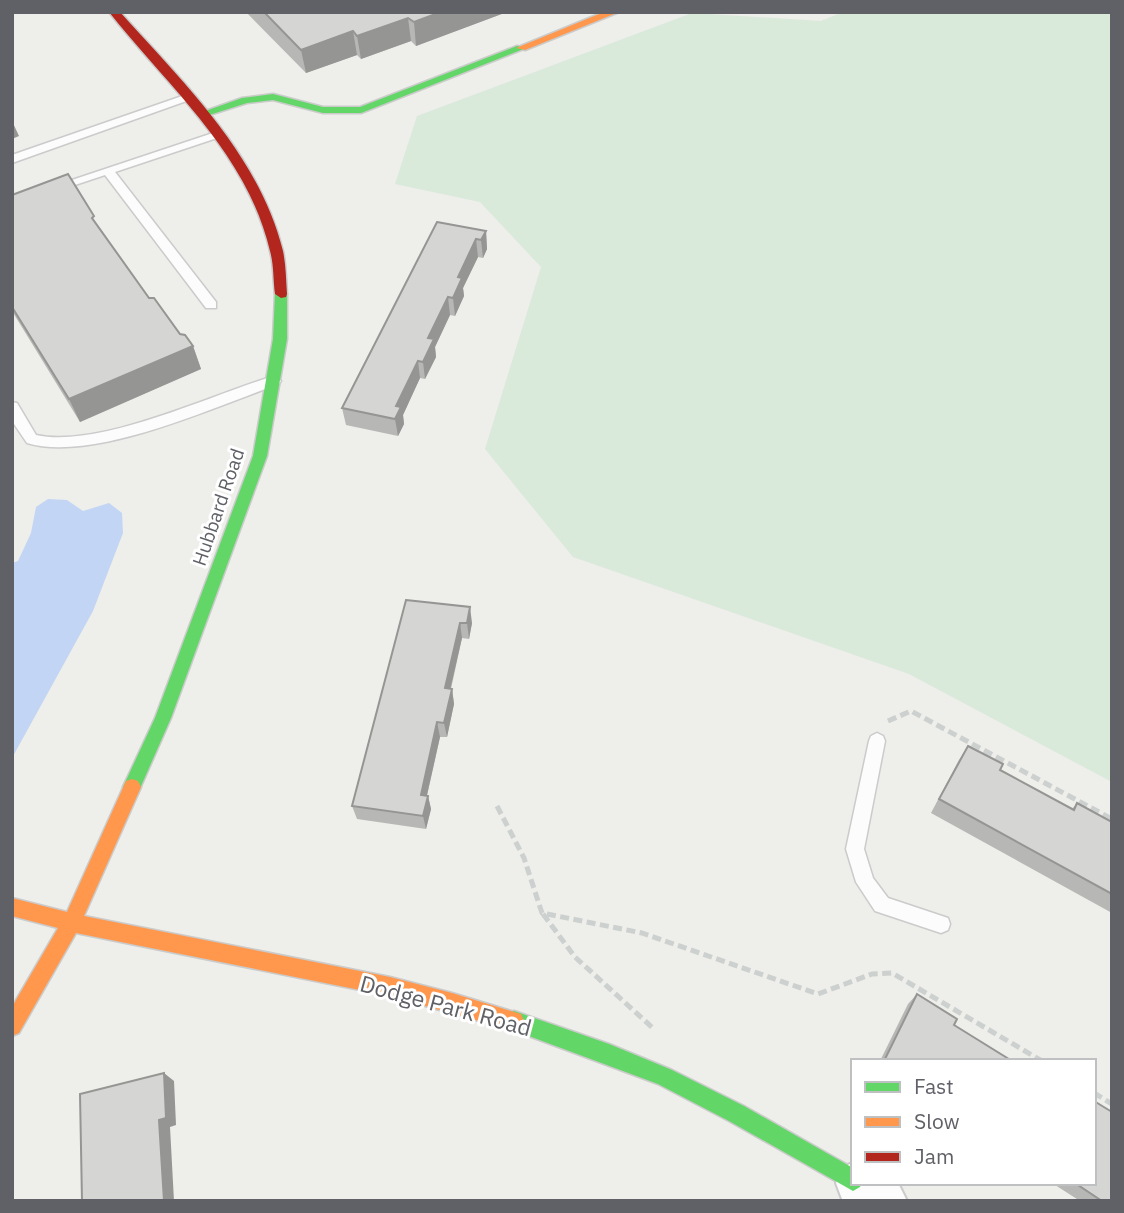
<svg xmlns="http://www.w3.org/2000/svg" width="1124" height="1213" font-family="'IBM Plex Sans',sans-serif">
	<style>
		.green { fill: #d9e9da }
		.water { fill: #c3d5f4 }
		.lines { fill: none; stroke-linecap: round; stroke-linejoin: round }
		.lane-casing { stroke: #cbcbcc; stroke-width: 3 }
		.street-casing { stroke: #cbcbcc; stroke-width: 4 }
		.fast-casing { stroke: #cacbca; stroke-width: 3 }
		.slow-casing { stroke: #cacbca; stroke-width: 3 }
		.jam-casing { stroke: #cacbca; stroke-width: 3 }
		.path { stroke: #ccd0cf; stroke-width: 5; stroke-dasharray: 9 4.5; stroke-linecap: butt }
		.lane { fill: #fcfcfc; fill-rule: evenodd }
		.street { fill: #fcfcfc; fill-rule: evenodd }
		.fast { fill: #63d668; fill-rule: evenodd }
		.slow { fill: #ff974d; fill-rule: evenodd }
		.jam { fill: #b3261e; fill-rule: evenodd }
		.wall { fill: #b7b7b5 }
		.shaded-wall { fill: #959594 }
		.building { fill: #d5d5d3; stroke: #959594; stroke-width: 2 }
		.labels { text-anchor: middle; dominant-baseline: central; stroke-width: 6; stroke-linejoin: round; paint-order: stroke }
		.street-label { font-size: 19px; fill: #5f6167; stroke: #fff }
		.near-street-label { font-size: 23px; fill: #5f6167; stroke: #fff }
	</style>
	<rect width="100%" height="100%" fill="#eeeeea"/>
	<path class="green" d="M843 12H1112V782L909 674 573 557 485 449 541 267 480 202 395 184 417 116 692 13 821 21Z"/>
	<path class="water" d="M48 499 67 500 83 511 109 503 122 513 123 533 93 611 12 758V563L18 561 31 533 36 507Z"/>
	<g class="lines">
		<g class="lane-casing">
			<path id="lane" d="M188 94 194 97 192 99 12 163V155Z
				M219 131 223 132V136L115 172 216 302V308H206L105 175 54 192 48 188Z
				M274 376 281 381 279 384C214 407 93 463 27 443L12 421V402L17 403 36 435C99 449 211 395 274 376Z
				M877 733 883 736 885 741 864 849 873 878 888 898 948 918 950 924 948 930 941 933 875 911 856 882 846 849 869 741 871 736Z"/>
		</g>
		<g class="street-casing">
			<path id="street" d="M853 1163V1183H898L907 1201 842 1199 836 1183 842 1167Z"/>
		</g>
		<g class="fast-casing">
			<path id="fast" d="M517 46 526 48 361 113H323L273 100 247 103 203 117 197 114 242 98 273 94 323 107H360Z
				M281 290 287 294V339L267 456 171 718 138 793 132 795 126 793 123 787 155 718 253 456 273 339 275 294Z
				M514 1011 609 1044 672 1070 744 1106 853 1168V1183H862L860 1187 853 1191 846 1187 729 1121 658 1084 507 1028 504 1021 507 1014Z"/>
		</g>
		<g class="slow-casing">
			<path id="slow" d="M604 12H619L525 50 516 48Z
				M132 779 138 781 141 787 84 916 390 977 452 993 521 1014 524 1021 521 1028 514 1031 390 996 76 933 19 1033 12 1036V1007L58 928 12 916V898L67 912 126 781Z"/>
		</g>
		<g class="jam-casing">
			<path id="jam" d="M109 12H120C184 83 259 155 283 251 286 265 286 280 287 294L286 297 281 298 275 294C273 280 274 265 270 251 247 153 169 88 109 12Z"/>
		</g>
		<path class="path" d="M888 721 911 711 1112 819
			M497 806 524 858 542 913 642 933 818 994 872 974 892 973 1042 1061
			M543 914 575 957 655 1030
			M1094 1093 1112 1104"/>
		<use href="#lane" class="lane"/>
		<use href="#street" class="street"/>
		<use href="#fast" class="fast"/>
		<use href="#slow" class="slow"/>
		<use href="#jam" class="jam"/>
	</g>
	<path class="wall" d="M246 12H507L416 46 411 41 361 59 357 55 306 73Z
		M12 195 99 227 149 298 180 334 193 346 201 369 80 422 12 311Z
		M437 222 486 231 487 249 483 258 478 257 463 288 464 296 455 316 450 315 435 347 436 357 425 379 420 378 403 415 404 424 398 436 346 425 342 408Z
		M406 600 472 623 469 639 462 638 451 689H452L454 704 447 737H440L427 796H428L431 809 426 829 357 819 352 806Z
		M968 746 1000 770 1072 809 1077 803 1112 822V913L931 813 959 760Z
		M917 994 954 1025 1012 1061H880L908 1004Z
		M1052 1183H1094L1112 1201H1080Z"/>
	<path class="shaded-wall" d="M441 12H507L416 46 414 22Z
		M408 18 411 41 361 59 357 36Z
		M353 31 357 55 306 73 301 50Z
		M12 121 19 136 12 139Z
		M486 231 487 249 483 258 481 240Z
		M476 239 478 257 463 288 464 296 455 316 453 298 458 277Z
		M448 297 450 315 435 347 436 357 425 379 423 362 428 338Z
		M193 346 201 369 80 422 69 399Z
		M418 361 420 378 403 415 404 424 398 436 395 419 396 406Z
		M470 607 472 623 469 639 467 623Z
		M460 623 462 638 447 703 445 688Z
		M452 689 454 704 447 737 444 723Z
		M437 722 440 737 424 808 421 795Z
		M428 796 431 809 426 829 423 816Z
		M164 1073 174 1081 176 1125 170 1127 174 1201H164L159 1120Z"/>
	<path class="building" d="M264 12H441L414 22 408 18 357 36 353 31 301 50Z
		M68 174 94 216 92 218 149 298H154L180 334 185 335 193 346 69 399 12 307V195Z
		M437 222 486 231 481 240 476 239 458 277 462 278 453 298 448 297 428 338 434 339 423 362 418 361 396 406 401 407 395 419 342 408Z
		M406 600 470 607 467 623H460L445 688 452 689 444 723 437 722 421 795 428 796 423 816 352 806Z
		M968 746 1003 764 1000 770 1074 810 1077 803 1112 822V894L939 799Z
		M917 994 957 1019 954 1025 1012 1061H884Z
		M164 1073 166 1118 159 1120 164 1201H82L80 1094Z
		M1094 1101 1112 1112V1201H1102L1075 1183H1094Z"/>
	<g class="labels">
		<g class="street-label">
			<text transform="translate(218 507) rotate(-71)">Hubbard Road</text>
		</g>
		<g class="near-street-label">
			<text transform="translate(446 1005) rotate(15)">Dodge Park Road</text>
		</g>
	</g>
	<rect width="1124" height="1213" fill="none" stroke="#5f6167" stroke-width="28"/>
	<rect x="851" y="1059" width="245" height="126" fill="#ffffff" stroke="#bfc0c2" stroke-width="2"/>
	<rect x="865" y="1082" width="35" height="10" fill="#63d668" stroke="#bfc0c2" stroke-width="2"/>
	<text x="914" y="1094" font-size="21" fill="#5f6167">Fast</text>
	<rect x="865" y="1117" width="35" height="10" fill="#ff974d" stroke="#bfc0c2" stroke-width="2"/>
	<text x="914" y="1129" font-size="21" fill="#5f6167">Slow</text>
	<rect x="865" y="1152" width="35" height="10" fill="#b3261e" stroke="#bfc0c2" stroke-width="2"/>
	<text x="914" y="1164" font-size="21" fill="#5f6167">Jam</text>
</svg>
